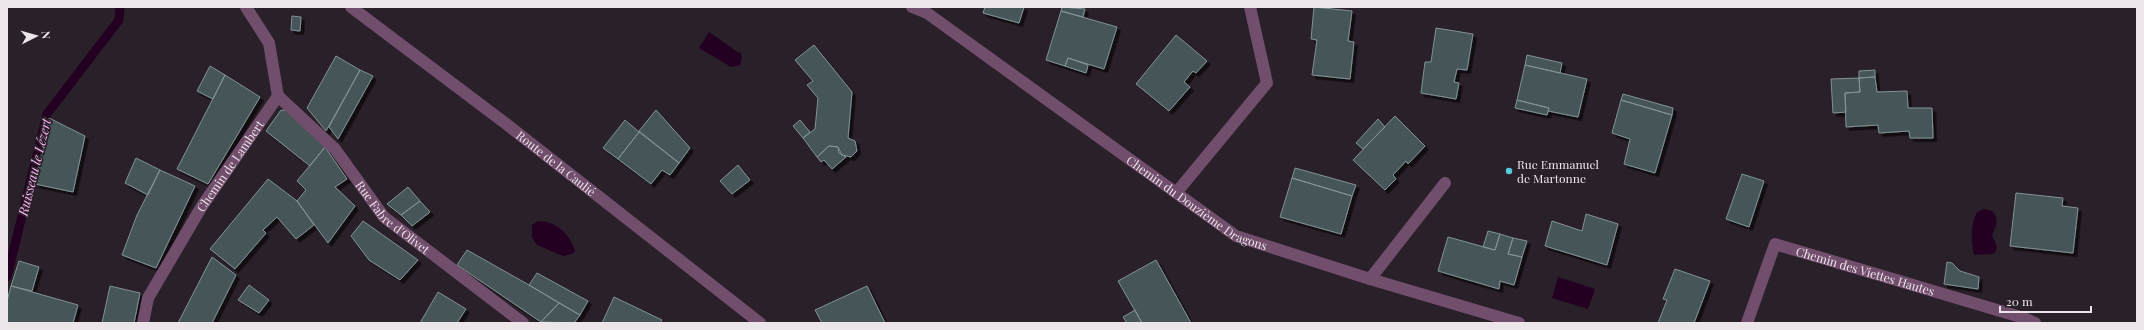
<svg xmlns="http://www.w3.org/2000/svg" width="2144" height="330" font-family="'Playfair Display',serif">
	<style>
		.water { fill: #230021 }
		.lines { fill: none; stroke-linecap: round; stroke-linejoin: round }
		.stream { stroke: #230021; stroke-width: 9 }
		.building { fill: #455558; stroke: #819396; filter: url(#shadow) }
		.street { stroke: #724e6d; stroke-width: 12 }
		.poi-dot { fill: #54cadd; stroke: #2a2029; stroke-width: 1.5 }
		.labels { text-anchor: middle; dominant-baseline: central; stroke-width: 3.5; stroke-linejoin: round; paint-order: stroke }
		.street-label { font-size: 12px; fill: #ece5ea; stroke: #2a2029 }
		.poi-label { font-size: 12px; fill: #ece5ea; stroke: #2a2029; text-anchor: start }
		.water-label { font-size: 13px; font-style: italic; fill: #ffb5f5; stroke: #2a2029 }
	</style>
	<defs>
		<filter id="shadow"><feDropShadow dx="3.5" dy="3.5" stdDeviation="0" flood-color="#0009"/></filter>
	</defs>
	<rect width="100%" height="100%" fill="#2a2029"/>
	<path class="water" d="M709 32 739 53 740 51 742 58 740 65 731 67 699 48Z
		M1984 209 1992 211C2000 219 1996 226 1992 235 1995 242 2000 248 1993 254L1974 255C1971 240 1970 226 1977 212Z
		M538 221C556 221 570 234 575 251L572 254 563 256 537 245 532 237V225Z
		M1558 277 1595 289 1588 309 1552 298Z"/>
	<g class="lines">
		<path class="stream" d="M7 277 47 114 119 20 120 7"/>
	</g>
	<path class="building" d="M985 7H1024L1019 23 983 13Z
		M1062 7 1085 9 1083 17 1061 11Z
		M1314 7 1352 11 1348 41 1354 42 1350 79 1312 75 1317 40 1311 39Z
		M1061 11 1117 27 1104 69 1068 58 1065 66 1046 60Z
		M292 16 301 17 300 31 291 30Z
		M1436 28 1473 34 1467 70 1457 69 1454 82 1459 83 1456 99 1421 93 1425 62H1431Z
		M1176 35 1207 61 1196 73 1193 71 1184 82 1190 87 1169 111 1136 84Z
		M814 45 852 92 848 138 855 141 857 151 851 157 842 155 838 147 829 146 817 157 803 138 815 129 818 98 807 85 813 81 795 60Z
		M1527 55 1562 63 1560 73 1525 65Z
		M336 56 360 70 326 131 307 108Z
		M1068 58 1088 65 1086 73 1065 66Z
		M1525 65 1587 79 1578 117 1548 111 1549 108 1517 100Z
		M210 66 225 75 213 99 197 91Z
		M360 70 373 76 338 139 329 127Z
		M1875 70V77L1859 78V71Z
		M225 75 260 97 208 184 177 169Z
		M1875 77 1877 92 1907 91 1908 108H1932L1933 138H1910L1909 131 1879 133 1878 125 1846 127 1845 93 1860 92 1859 78Z
		M1859 78 1860 92 1845 93 1846 112 1833 113 1831 79Z
		M1623 94 1673 108 1672 115 1621 100Z
		M1517 100 1549 108 1547 115 1515 108Z
		M1621 100 1672 115 1655 173 1624 164 1630 139 1612 133Z
		M281 110 289 111 325 147 310 166 266 131Z
		M656 110 690 148 679 163 639 131Z
		M1395 116 1425 146 1408 164 1406 161 1393 175 1396 179 1385 190 1353 160Z
		M49 118 85 136 73 192 35 184Z
		M1378 119 1385 127 1363 149 1356 143Z
		M625 120 639 132 618 159 603 148Z
		M800 120 810 132 803 138 793 126Z
		M639 132 679 163 670 175 662 170 651 184 618 159Z
		M829 146 838 147 839 153 846 157 832 169 824 160 821 162 817 157Z
		M325 147 347 179 335 187 355 206 328 243 297 201 306 190 297 181Z
		M136 158 160 170 148 195 125 183Z
		M738 165 750 180 732 194 720 181Z
		M1295 168 1356 185 1352 196 1292 178Z
		M160 170 195 186 156 268 122 255 137 215Z
		M1742 174 1764 181 1749 227 1726 219Z
		M1292 178 1352 196 1341 234 1280 217Z
		M268 179 297 201 314 225 296 239 277 217 263 230 266 233 235 269 210 249Z
		M408 187 420 201 401 215 387 204Z
		M2016 193 2063 198 2062 206 2078 208 2073 253 2010 246Z
		M420 201 430 212 412 226 401 215Z
		M1586 214 1618 224 1607 265 1545 246 1552 221 1582 231Z
		M363 221 418 260 400 280 369 260 351 236Z
		M1488 231 1500 234 1495 250 1483 247Z
		M1500 234 1513 238 1508 254 1522 257 1514 285 1500 281 1499 289 1438 271 1448 237 1495 250Z
		M1513 238 1527 241 1522 257 1508 254Z
		M467 250 529 285 559 303 541 322 457 265Z
		M212 257 236 275 212 323H178Z
		M1156 260 1191 323H1142L1118 281Z
		M19 261 39 267 32 291 11 286Z
		M1947 262 1952 263 1960 271 1979 277 1978 289 1944 284Z
		M1675 269 1710 281 1694 323H1658L1667 300 1663 299Z
		M537 273 588 301 580 315 529 285Z
		M249 285 269 300 259 313 238 300Z
		M11 286 78 305 73 323H7V301Z
		M110 286 140 293 134 323H102Z
		M867 286 885 323H822L815 310Z
		M438 292 466 309 457 323H420Z
		M614 297 662 320 660 323H602Z
		M559 303 580 315 574 323 541 322Z
		M1135 310 1142 323H1127L1123 317Z"/>
	<g class="lines">
		<g class="street">
			<path id="s1" d="M351 7 505 123 760 323"/>
			<path id="s2" d="M912 7 927 13 1236 236 1370 279 1519 323"/>
			<path id="s3" d="M278 96 335 149 384 217 523 323"/>
			<path d="M1176 193 1267 83 1250 7"/>
			<path d="M1370 279 1445 183"/>
			<path id="s4" d="M143 323 148 298 202 206 278 96 269 43 246 7"/>
			<path id="s5" d="M1747 323 1775 244 2024 318 2035 323"/>
		</g>
	</g>
	<circle class="poi-dot" cx="1509" cy="171" r="4"/>
	<g class="labels">
		<g class="street-label">
			<text stroke="none"><textPath href="#s1" startOffset="258">Route de la Caulié</textPath></text>
			<text stroke="none"><textPath href="#s4" startOffset="181">Chemin de Lambert</textPath></text>
			<text stroke="none"><textPath href="#s2" startOffset="347">Chemin du Douzième Dragons</textPath></text>
			<text stroke="none"><textPath href="#s3" startOffset="168">Rue Fabre d'Olivet</textPath></text>
			<text stroke="none"><textPath href="#s5" startOffset="178">Chemin des Viettes Hautes</textPath></text>
		</g>
		<g class="poi-label">
			<text x="1517" y="164">Rue Emmanuel<tspan x="1517" dy="14">de Martonne</tspan></text>
		</g>
		<g class="water-label">
			<text transform="translate(34 167) rotate(-76)">Ruisseau le Lézert</text>
		</g>
	</g>
	<rect width="2144" height="330" fill="none" stroke="#ece5ea" stroke-width="16"/>
	<g transform="translate(36 36) rotate(84)" stroke="#2a2029" stroke-width="3" paint-order="stroke">
	<path d="M0-3L7 15L0 10L-7 15Z" fill="#ece5ea"/>
	<text y="-6" font-size="11" font-weight="bold" text-anchor="middle" fill="#ece5ea">N</text>
	</g>
	<path d="M2000 306v6h91v-6" fill="none" stroke="#ece5ea" stroke-width="2"/>
	<text x="2006" y="306" font-size="12" fill="#ece5ea" stroke="#2a2029" stroke-width="3" paint-order="stroke">20 m</text>
</svg>
